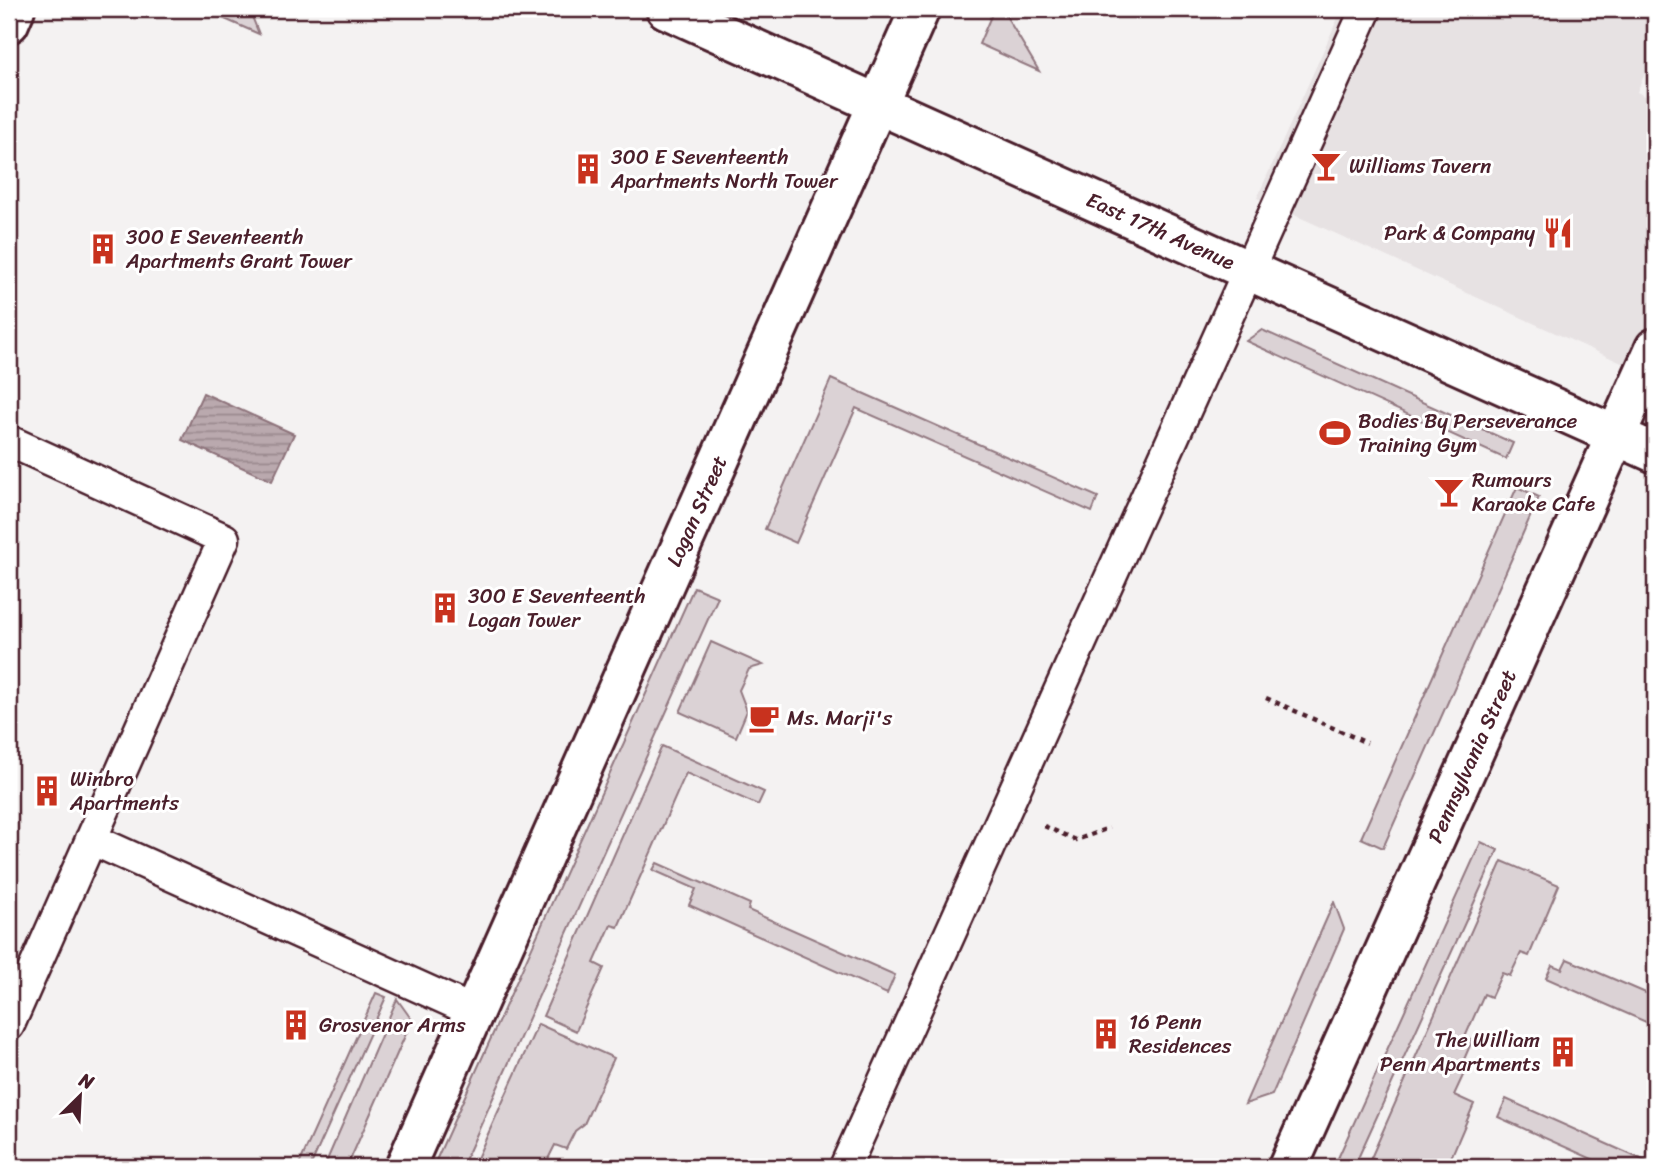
<svg xmlns="http://www.w3.org/2000/svg" width="1664" height="1176" font-family="Sriracha,sans-serif">
	<style>
		.built { fill: #e7e2e3 }
		.grass { fill: #dbd2d5; stroke: #927880; stroke-width: 2 }
		.water { fill: url(#water-rules); stroke: #8d727a; stroke-width: 2 }
		.lines { fill: none; stroke-linecap: round; stroke-linejoin: round }
		.service-casing { stroke: #4a1f2b; stroke-width: 35 }
		.minor-casing { stroke: #4a1f2b; stroke-width: 44 }
		.secondary-casing { stroke: #4a1f2b; stroke-width: 44 }
		.path { stroke: #4a1f2b; stroke-width: 4.5; stroke-dasharray: 5 5; stroke-linecap: butt }
		.service { stroke: #fff; stroke-width: 30 }
		.minor { stroke: #fff; stroke-width: 38 }
		.secondary { stroke: #fff; stroke-width: 38 }
		.labels { text-anchor: middle; dominant-baseline: central; stroke-width: 6; stroke-linejoin: round; paint-order: stroke }
		.poi-label { font-size: 21px; fill: #4a1f2b; stroke: #fff; text-anchor: start }
		.street-label { font-size: 21px; fill: #4a1f2b; stroke: #fff }
	</style>
	<defs>
		<pattern id="water-rules" width="6" height="5" patternUnits="userSpaceOnUse" patternTransform="scale(1.75)"><rect width="6" height="5" fill="#baa9ae"/><path d="M0 2.5h6" fill="none" stroke="#99898e"/></pattern>
	</defs>
	<rect width="100%" height="100%" fill="#f4f2f2"/>
	<filter id="ink" filterUnits="userSpaceOnUse"><feTurbulence type="fractalNoise" baseFrequency=".0143" numOctaves="2"/><feDisplacementMap in="SourceGraphic" scale="14" xChannelSelector="R" yChannelSelector="G"/><feConvolveMatrix kernelMatrix="1 2 1 2 8 2 1 2 1" color-interpolation-filters="sRGB"/></filter>
	<g filter="url(#ink)">
		<path class="built" d="M1342 9H1655V50L1637 92 1655 101V378L1257 198Z"/>
		<path class="grass" d="M202 9H249L259 34Z
			M994 9H1002L1039 71 979 44Z
			M1262 330 1513 443 1506 459 1246 341Z
			M831 379 1098 497 1092 512 856 408 796 543 765 529Z
			M1517 487 1539 497 1383 848 1361 838Z
			M694 587 718 597 462 1167H433Z
			M711 642 763 665 749 669 739 690 747 711 736 737 680 712Z
			M662 746 764 792 758 805 686 773 618 927 611 925 594 963 604 968 576 1031 543 1016Z
			M1481 842 1498 850 1354 1167H1334Z
			M1502 861 1559 885 1529 956 1521 953 1510 976 1502 973 1491 997 1484 994 1465 1037 1472 1041 1462 1064 1467 1067 1454 1095 1474 1104 1447 1167H1367Z
			M657 863 750 904 748 910 895 975 887 994 689 905 696 889 653 870Z
			M1334 902 1344 929 1272 1095 1245 1104Z
			M1567 959 1655 997V1026L1546 978 1552 965 1562 969Z
			M376 993 386 997 310 1167H298Z
			M397 999 412 1020 347 1167H324Z
			M538 1024 614 1058 584 1124 575 1131 566 1149 555 1145 544 1167H473Z
			M1506 1099 1654 1165V1166L1610 1167 1498 1117Z"/>
		<path class="water" d="M203 393 294 434 272 481 182 440Z"/>
		<g class="lines">
			<g class="service-casing">
				<path id="service" d="M9 441 224 539 9 1025
					M91 839 475 1012
					M845 1167 1366 9"/>
			</g>
			<g class="minor-casing">
				<g id="minor">
					<path id="s1" d="M1288 1167 1655 348"/>
				</g>
			</g>
			<g class="secondary-casing">
				<g id="secondary">
					<path id="s2" d="M666 9 1655 453"/>
					<path d="M9 23 15 9"/>
					<path id="s3" d="M405 1167 920 9"/>
				</g>
			</g>
			<path class="path" d="M1266 698 1367 743
				M1044 826 1076 840 1109 828"/>
			<use href="#service" class="service"/>
			<use href="#minor" class="minor"/>
			<use href="#secondary" class="secondary"/>
		</g>
	</g>
	<defs>
		<g id="bar-bare" transform="scale(2.415)"><path d="M-6-5H6L.8 .8V4.5H3.5V6h-7V4.5H-.8V.8Z" fill="#c8321e" stroke="#fff" stroke-width="2.5" paint-order="stroke"/></g>
		<g id="building-bare" transform="scale(2.415)"><path d="M-4-6H4V6H1V3H-1V6H-4ZM-2.5-4.3h1.7v1.8h-1.7ZM.8-4.3h1.7v1.8H.8ZM-2.5-1h1.7V.8h-1.7ZM.8-1h1.7V.8H.8Z" fill="#c8321e" stroke="#fff" stroke-width="2.5" paint-order="stroke"/></g>
		<g id="restaurant-bare" transform="scale(2.415)"><path d="M-5-6h1v4h1v-4h1v4h1v-4h1v5L-1.5 .5V6h-2V.5L-5-1ZM5-6V6H3V1.5H1.5Q1.5-4 5-6Z" fill="#c8321e" stroke="#fff" stroke-width="2.5" paint-order="stroke"/></g>
		<g id="stadium-bare" transform="scale(2.415)"><path d="M0-5a6.5 5 0 1 0 0 10a6.5 5 0 1 0 0-10ZM-3.5-1.8h7v3.6h-7Z" fill="#c8321e" stroke="#fff" stroke-width="2.5" paint-order="stroke"/></g>
		<g id="cafe-bare" transform="scale(2.415)"><path d="M-5.5-4.5H6V0H3Q3 3.5 0 3.5H-2.5Q-5.5 3.5-5.5 0ZM3-3.2v2h1.7v-2ZM-6 4.5H4V6H-6Z" fill="#c8321e" stroke="#fff" stroke-width="2.5" paint-order="stroke"/></g>
	</defs>
	<g fill-rule="evenodd">
		<use href="#bar-bare" x="1326" y="166"/>
		<use href="#building-bare" x="588" y="169"/>
		<use href="#restaurant-bare" x="1558" y="233"/>
		<use href="#building-bare" x="103" y="249"/>
		<use href="#stadium-bare" x="1335" y="433"/>
		<use href="#bar-bare" x="1449" y="492"/>
		<use href="#building-bare" x="445" y="608"/>
		<use href="#cafe-bare" x="764" y="718"/>
		<use href="#building-bare" x="47" y="791"/>
		<use href="#building-bare" x="296" y="1025"/>
		<use href="#building-bare" x="1106" y="1034"/>
		<use href="#building-bare" x="1563" y="1052"/>
	</g>
	<g class="labels">
		<g class="poi-label">
			<text x="611" y="157">300 E Seventeenth<tspan x="611" dy="24">Apartments North Tower</tspan></text>
			<text x="1349" y="166">Williams Tavern</text>
			<text x="1535" y="233" text-anchor="end">Park &amp; Company</text>
			<text x="126" y="237">300 E Seventeenth<tspan x="126" dy="24">Apartments Grant Tower</tspan></text>
			<text x="1358" y="421">Bodies By Perseverance<tspan x="1358" dy="24">Training Gym</tspan></text>
			<text x="1472" y="480">Rumours<tspan x="1472" dy="24">Karaoke Cafe</tspan></text>
			<text x="468" y="596">300 E Seventeenth<tspan x="468" dy="24">Logan Tower</tspan></text>
			<text x="787" y="718">Ms. Marji's</text>
			<text x="70" y="779">Winbro<tspan x="70" dy="24">Apartments</tspan></text>
			<text x="1129" y="1022">16 Penn<tspan x="1129" dy="24">Residences</tspan></text>
			<text x="319" y="1025">Grosvenor Arms</text>
			<text x="1540" y="1040" text-anchor="end">The William<tspan x="1540" dy="24">Penn Apartments</tspan></text>
		</g>
		<g class="street-label">
			<text stroke="none"><textPath href="#s2" startOffset="542">East 17th Avenue</textPath></text>
			<text stroke="none"><textPath href="#s3" startOffset="718">Logan Street</textPath></text>
			<text stroke="none"><textPath href="#s1" startOffset="450">Pennsylvania Street</textPath></text>
		</g>
	</g>
	<rect width="1664" height="1176" fill="none" stroke="#fff" stroke-width="35"/>
	<rect x="18" y="18" width="1629" height="1141" fill="none" stroke="#4a1f2b" stroke-width="2.5" filter="url(#ink)"/>
	<g transform="translate(80 1096) rotate(24)" stroke="#ffffff" stroke-width="5" paint-order="stroke">
	<path d="M0-5L12 26L0 18L-12 26Z" fill="#4a1f2b"/>
	<text y="-10" font-size="19" font-weight="bold" text-anchor="middle" fill="#4a1f2b">N</text>
	</g>
</svg>
